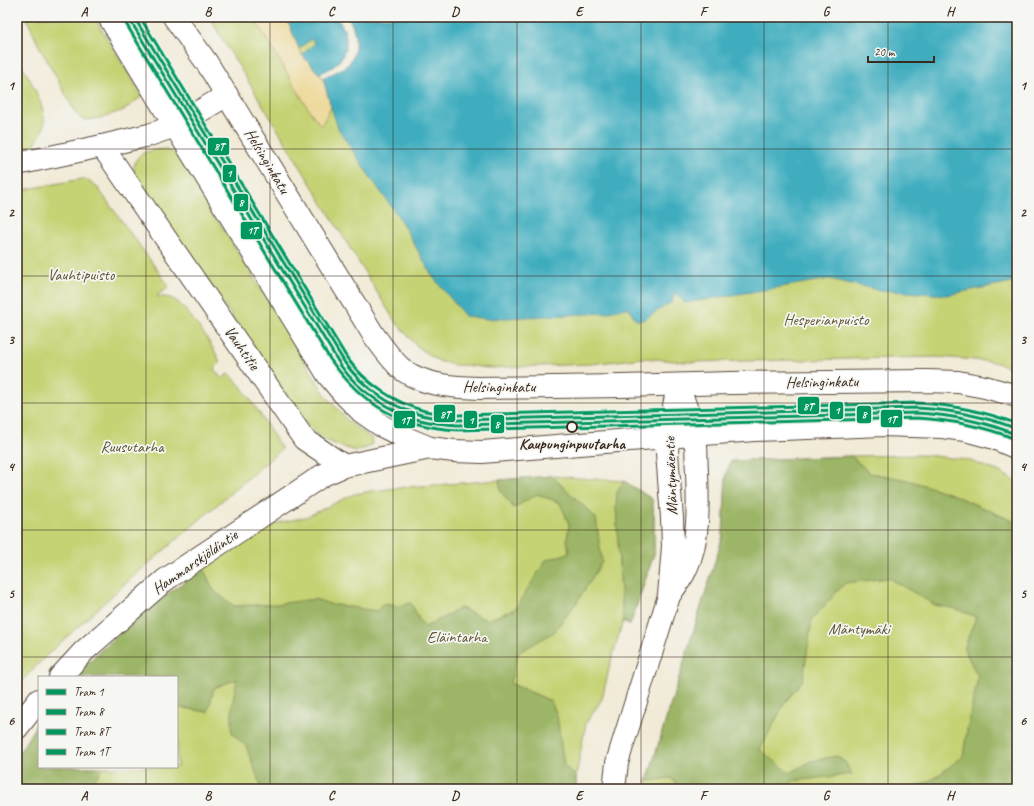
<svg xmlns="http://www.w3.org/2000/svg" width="1034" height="806" font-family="Caveat,sans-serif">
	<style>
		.green { fill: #c6d374; stroke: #807e49 }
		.forest { fill: #9cb566; stroke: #6c7042 }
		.sand { fill: #eeda9e; stroke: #94825e }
		.water { fill: #41adbf; stroke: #3e6c6e }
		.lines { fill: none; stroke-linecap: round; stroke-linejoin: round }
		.minor-casing { stroke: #56473a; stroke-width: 24 }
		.major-casing { stroke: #56473a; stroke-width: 24 }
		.minor { stroke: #fff; stroke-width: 22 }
		.major { stroke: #fff; stroke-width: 22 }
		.tram-1-casing { stroke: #f6f6f2; stroke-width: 6 }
		.tram-2-casing { stroke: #f6f6f2; stroke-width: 6 }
		.tram-3-casing { stroke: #f6f6f2; stroke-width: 6 }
		.tram-4-casing { stroke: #f6f6f2; stroke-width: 6 }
		.tram-1 { stroke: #00985f; stroke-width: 3 }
		.tram-2 { stroke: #00985f; stroke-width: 3 }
		.tram-3 { stroke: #00985f; stroke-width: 3 }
		.tram-4 { stroke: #00985f; stroke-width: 3 }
		.grid { fill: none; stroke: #3b2a1e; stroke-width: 1; stroke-opacity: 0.55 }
		.stop-dot { fill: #f6f6f2; stroke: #3b2a1e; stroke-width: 2 }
		.labels { text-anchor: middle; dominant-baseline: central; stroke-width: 3.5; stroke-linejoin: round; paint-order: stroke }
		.street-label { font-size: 16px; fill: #3b2a1e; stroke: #f6f6f2 }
		.park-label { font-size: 16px; fill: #5e5434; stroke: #f6f6f2 }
		.stop-label { font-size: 16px; font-weight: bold; fill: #3b2a1e; stroke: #f6f6f2 }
		.line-badge { stroke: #f6f6f2; stroke-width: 1.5 }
		.badge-label { font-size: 11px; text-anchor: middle; font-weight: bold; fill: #fff }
		.neatline { fill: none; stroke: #3b2a1e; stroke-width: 1.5 }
		.grid-label { font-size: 13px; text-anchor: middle; font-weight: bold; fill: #3b2a1e }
	</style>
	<rect width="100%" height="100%" fill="#f6f6f2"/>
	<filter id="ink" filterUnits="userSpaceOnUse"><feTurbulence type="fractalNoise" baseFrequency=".025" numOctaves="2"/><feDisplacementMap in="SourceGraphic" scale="8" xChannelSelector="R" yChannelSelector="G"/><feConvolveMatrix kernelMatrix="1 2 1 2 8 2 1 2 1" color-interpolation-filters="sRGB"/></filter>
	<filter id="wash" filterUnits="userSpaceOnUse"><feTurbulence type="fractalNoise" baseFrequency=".012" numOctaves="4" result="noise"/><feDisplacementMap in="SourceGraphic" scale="16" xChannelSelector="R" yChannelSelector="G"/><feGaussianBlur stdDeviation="0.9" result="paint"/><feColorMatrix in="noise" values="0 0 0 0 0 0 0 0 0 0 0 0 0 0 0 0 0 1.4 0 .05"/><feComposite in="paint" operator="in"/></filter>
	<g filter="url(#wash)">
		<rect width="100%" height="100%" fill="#f1ead6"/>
		<path class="green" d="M26 17H94L142 96 124 110 100 118 88 120 81 119 77 115 38 44Z
			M209 17H286L299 48 311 39 315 44 310 64 323 78 331 106 675 292 1017 240V370L994 362 965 359 936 357 804 360 685 362 644 358 590 364 489 368 464 365H454L439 361 429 355 416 345 394 320Z
			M17 56C26 74 50 109 43 129 41 135 37 140 34 146L17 149Z
			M163 149 173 152 181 160 326 396 348 421 371 438 372 444 369 447 357 451 342 447 320 438 305 422 134 175C132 153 145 151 163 149Z
			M82 179 88 180 97 187 169 286 157 296C162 297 170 297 175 300 186 307 217 350 220 363L214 369 222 379 228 374C239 377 273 436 282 449L127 582 47 655 17 686V191Z
			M926 455 968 460 1000 472 1017 482V789H646L647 781 723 536 726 474 731 461 851 456Z
			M552 476 624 481 652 499 654 517V554L630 625 623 621 610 665 602 699 586 723 576 776V789H17V757L39 720V767H177V677L139 615 222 554 277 523 306 517 354 494 372 491 396 488Z"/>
		<path class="forest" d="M851 456 870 473 908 480 949 493 1013 521 1017 525V789H912L935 778 963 756 967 730 978 677 964 649 976 617 956 609 935 605 889 578 845 583 812 619 803 680 784 704 760 750 790 773 811 761 837 756 845 762 852 774 793 781 786 789H681L671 778 647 781 723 536 726 474 731 461Z
			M552 476 596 518 602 562 577 602 554 632 518 653 510 683 551 701 557 715 564 766 576 776V789H262L246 746 232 733V706L237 679 214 688 208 712 177 707V677H72L139 615 203 568 214 591 234 606 277 604 315 599 330 604 377 611 383 604 397 606 411 603 420 621 425 627 461 608 487 620 515 609 546 560 569 553 567 539 569 524 560 503 537 494 514 508 501 492 499 480Z
			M624 481 652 499 654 517V554L630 625 623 621 619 563 616 507 617 492Z
			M39 720V767H103L91 786V789H17V757Z"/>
		<path class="sand" d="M261 17H286L302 55 310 64 323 78 331 107 321 126 309 110 257 23Z"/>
		<path class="water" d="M291 17H335C337 19 340 21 341 24 350 38 347 56 334 66 330 69 324 71 320 74L310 64 302 55 315 43 311 39 299 49 287 19Z
			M347 17H1017V281L947 295 879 290 829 279 685 303 675 292 672 302 643 320H636L628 307 606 313 487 319 465 316 433 277 398 216 366 171 338 128 331 107 323 78C331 74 339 71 346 66 357 58 357 36 352 25 351 22 349 19 347 17Z"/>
	</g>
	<g filter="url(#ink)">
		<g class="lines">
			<g class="minor-casing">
				<path id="minor" d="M102 146 304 439 344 466
					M671 593C676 585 683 577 686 569 700 539 698 504 697 472 696 460 697 447 695 435 691 419 684 402 678 386
					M60 677 84 651 165 580 323 475 344 466 430 448
					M17 728 39 700
					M614 789 617 763 623 743 669 596 673 546 672 518 667 453 668 438 678 385"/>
			</g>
			<g class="major-casing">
				<path id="major" d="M109 17 175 126 328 375 343 393 362 412 382 426 406 438 430 448 454 451 482 452 754 430 883 425 942 427 965 430 994 438 1017 448
					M174 17 207 63 373 334C381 345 392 361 403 370 405 372 408 373 411 375 432 386 455 387 478 388L621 386 731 383 927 381 958 382 985 387 1017 396
					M17 164 102 146 149 135 175 126 227 95"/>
			</g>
			<use href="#minor" class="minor"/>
			<use href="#major" class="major"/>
			<g class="tram-1-casing">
				<path id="tram-1" d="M134 17 345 363C362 386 388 405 415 413 429 418 444 419 458 420L917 408C952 410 985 416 1017 429"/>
			</g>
			<g class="tram-2-casing">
				<path id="tram-2" d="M130 20 341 366C358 390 387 410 416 419 429 423 444 424 458 425L917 413C951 415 983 421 1015 434"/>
			</g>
			<g class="tram-3-casing">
				<path id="tram-3" d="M140 17 347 358C365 383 395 403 425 411 436 413 447 414 458 415L917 403C952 405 985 411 1017 424"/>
			</g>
			<g class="tram-4-casing">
				<path id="tram-4" d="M125 22 330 359C363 406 401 427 458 430L917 418C950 420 982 426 1013 438"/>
			</g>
			<use href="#tram-1" class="tram-1"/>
			<use href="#tram-2" class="tram-2"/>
			<use href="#tram-3" class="tram-3"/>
			<use href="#tram-4" class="tram-4"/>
		</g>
	</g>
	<path class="grid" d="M146 17V677M270 17V789M393 17V789M517 17V789M641 17V789M764 17V789M888 17V789M17 149H1017M17 276H1017M17 403H1017M17 530H1017M17 657H1017M146 767V789"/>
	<circle class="stop-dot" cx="572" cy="427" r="5"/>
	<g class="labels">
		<g class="street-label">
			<text transform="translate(267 161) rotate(59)">Helsinginkatu</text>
			<text transform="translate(242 348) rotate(55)">Vauhtitie</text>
			<text transform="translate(822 382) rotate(-1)">Helsinginkatu</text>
			<text x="499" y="387">Helsinginkatu</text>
			<text transform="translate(671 476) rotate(-92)">Mäntymäentie</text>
			<text transform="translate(195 562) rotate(-35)">Hammarskjöldintie</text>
		</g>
		<g class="park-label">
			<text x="81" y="275">Vauhtipuisto</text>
			<text x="826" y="320">Hesperianpuisto</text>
			<text x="132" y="447">Ruusutarha</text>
			<text x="859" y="629">Mäntymäki</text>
			<text x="457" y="637">Eläintarha</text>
		</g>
		<g class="stop-label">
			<text x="572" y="444">Kaupunginpuutarha</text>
		</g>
	</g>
	<g class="line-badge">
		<rect x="207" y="137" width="23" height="19" rx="4" fill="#00985f"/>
		<rect x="222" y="164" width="15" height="19" rx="4" fill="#00985f"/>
		<rect x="233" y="193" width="16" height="19" rx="4" fill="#00985f"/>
		<rect x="240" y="221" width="23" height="19" rx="4" fill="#00985f"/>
		<rect x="797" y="396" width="23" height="19" rx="4" fill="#00985f"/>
		<rect x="829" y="401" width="15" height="19" rx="4" fill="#00985f"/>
		<rect x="433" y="404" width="23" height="19" rx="4" fill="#00985f"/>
		<rect x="856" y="405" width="16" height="19" rx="4" fill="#00985f"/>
		<rect x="880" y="409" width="23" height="19" rx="4" fill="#00985f"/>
		<rect x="463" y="410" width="15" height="19" rx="4" fill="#00985f"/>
		<rect x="393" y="410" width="23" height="19" rx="4" fill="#00985f"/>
		<rect x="490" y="414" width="15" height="20" rx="4" fill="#00985f"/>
	</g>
	<g class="badge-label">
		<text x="219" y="150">8T</text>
		<text x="229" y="177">1</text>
		<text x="241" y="206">8</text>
		<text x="252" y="234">1T</text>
		<text x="808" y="410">8T</text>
		<text x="837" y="414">1</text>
		<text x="445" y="418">8T</text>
		<text x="864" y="418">8</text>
		<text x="891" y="423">1T</text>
		<text x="471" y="424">1</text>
		<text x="405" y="424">1T</text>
		<text x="497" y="428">8</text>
	</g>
	<rect width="1034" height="806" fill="none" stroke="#f6f6f2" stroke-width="44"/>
	<rect x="38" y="676" width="140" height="92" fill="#f6f6f2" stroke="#aba49d"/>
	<rect x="46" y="689" width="20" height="6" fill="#00985f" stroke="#aba49d"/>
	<text x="74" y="696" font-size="12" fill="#3b2a1e">Tram 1</text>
	<rect x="46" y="709" width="20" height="6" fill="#00985f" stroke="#aba49d"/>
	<text x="74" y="716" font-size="12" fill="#3b2a1e">Tram 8</text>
	<rect x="46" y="729" width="20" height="6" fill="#00985f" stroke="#aba49d"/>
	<text x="74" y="736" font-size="12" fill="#3b2a1e">Tram 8T</text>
	<rect x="46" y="749" width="20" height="6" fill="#00985f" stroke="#aba49d"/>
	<text x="74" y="756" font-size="12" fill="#3b2a1e">Tram 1T</text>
	<path d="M868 56v6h66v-6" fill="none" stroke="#3b2a1e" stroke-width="2"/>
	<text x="874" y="56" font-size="12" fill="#3b2a1e" stroke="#f6f6f2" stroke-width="3" paint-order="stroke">20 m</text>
	<rect x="22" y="22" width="990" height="762" class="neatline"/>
	<g class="grid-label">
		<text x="84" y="16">A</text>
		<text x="208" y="16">B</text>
		<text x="331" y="16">C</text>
		<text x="455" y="16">D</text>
		<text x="579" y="16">E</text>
		<text x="703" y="16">F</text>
		<text x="826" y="16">G</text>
		<text x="950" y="16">H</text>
		<text x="11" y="90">1</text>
		<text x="1023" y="90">1</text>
		<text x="11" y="217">2</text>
		<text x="1023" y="217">2</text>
		<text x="11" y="344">3</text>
		<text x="1023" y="344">3</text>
		<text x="11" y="471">4</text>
		<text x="1023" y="471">4</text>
		<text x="11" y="598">5</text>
		<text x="1023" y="598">5</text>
		<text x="11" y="725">6</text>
		<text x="1023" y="725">6</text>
		<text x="84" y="800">A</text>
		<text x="208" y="800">B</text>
		<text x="331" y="800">C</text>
		<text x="455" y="800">D</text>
		<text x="579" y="800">E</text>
		<text x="703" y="800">F</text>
		<text x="826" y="800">G</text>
		<text x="950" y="800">H</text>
	</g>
</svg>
